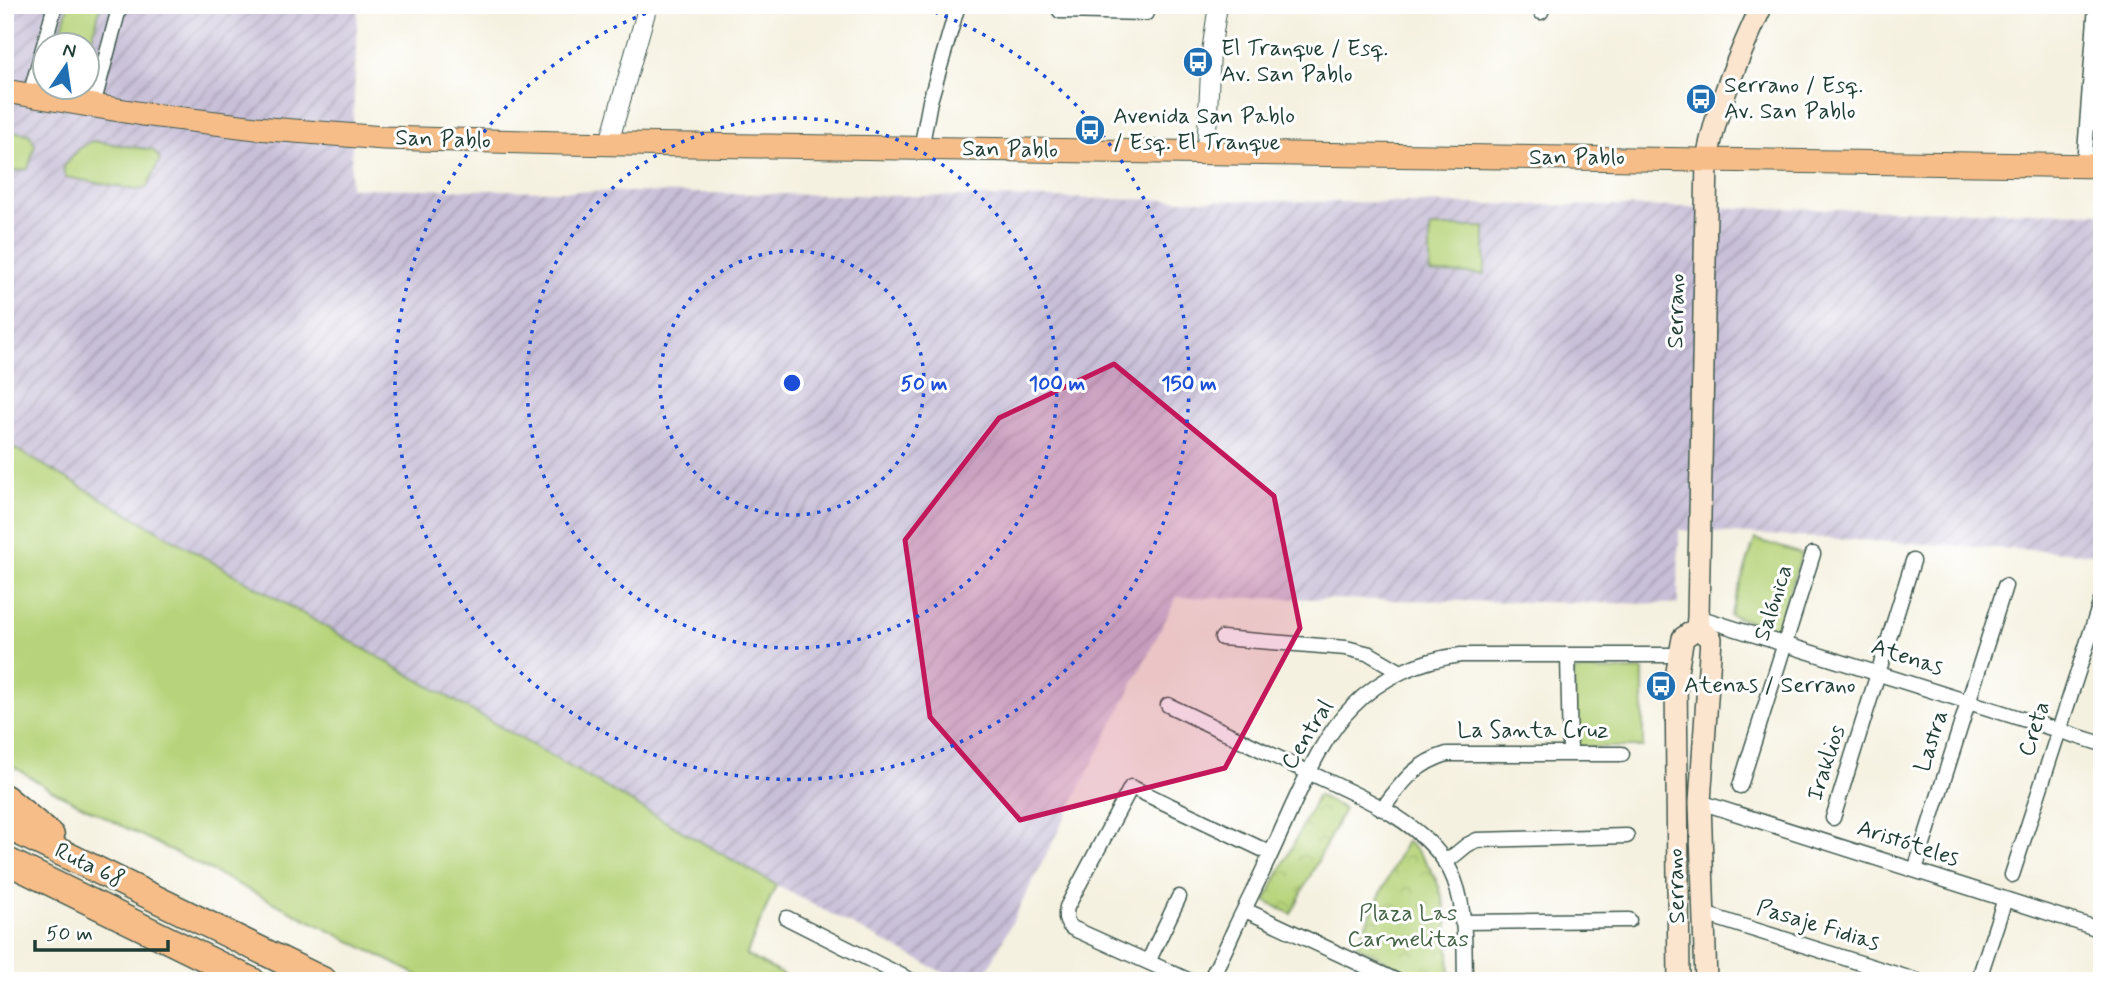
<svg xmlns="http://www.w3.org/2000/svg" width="2107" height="986" font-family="Mynerve,sans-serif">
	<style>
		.industrial { fill: url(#industrial-furrows); fill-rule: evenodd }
		.grass { fill: #b7d47b; stroke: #6b8858; stroke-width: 2 }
		.park { fill: url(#park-crowns); stroke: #6b8858; stroke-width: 2 }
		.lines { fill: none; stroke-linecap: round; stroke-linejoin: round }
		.minor-casing { stroke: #3f584e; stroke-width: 17 }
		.tertiary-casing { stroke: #3f584e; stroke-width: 20 }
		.secondary-casing { stroke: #3f584e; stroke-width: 24 }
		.primary-casing { stroke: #3f584e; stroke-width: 25 }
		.motorway-casing { stroke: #3f584e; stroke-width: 29 }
		.minor { stroke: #fff; stroke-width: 14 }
		.tertiary { stroke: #fff; stroke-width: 18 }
		.secondary { stroke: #fce5cf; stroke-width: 21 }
		.primary { stroke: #f7bd88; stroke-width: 23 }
		.motorway { stroke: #f7bd88; stroke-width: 26 }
		.marked { fill: #c2185b; fill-opacity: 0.2; stroke: #c2185b; stroke-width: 5; stroke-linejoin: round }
		.ring { fill: none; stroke: #1d4ed8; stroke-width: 3.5; stroke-dasharray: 3.5 7 }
		.labels { text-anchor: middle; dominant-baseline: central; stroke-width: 6; stroke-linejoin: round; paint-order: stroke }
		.poi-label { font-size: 23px; fill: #1f3d34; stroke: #fff; text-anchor: start }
		.street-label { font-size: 23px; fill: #1f3d34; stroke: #fff }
		.park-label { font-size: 23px; fill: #456346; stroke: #fff }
		.centre { fill: #1d4ed8; stroke: #fff; stroke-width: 3.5 }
		.ring-label { font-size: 21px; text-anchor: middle; font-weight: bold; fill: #1d4ed8; stroke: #fff; stroke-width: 6; stroke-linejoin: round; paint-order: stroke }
	</style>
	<defs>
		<pattern id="industrial-furrows" width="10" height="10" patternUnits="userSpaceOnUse" patternTransform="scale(1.75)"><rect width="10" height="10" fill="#c8bfd8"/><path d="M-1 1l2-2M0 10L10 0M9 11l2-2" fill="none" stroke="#a29cb0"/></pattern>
		<pattern id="park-crowns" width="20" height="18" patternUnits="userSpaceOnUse" patternTransform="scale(1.75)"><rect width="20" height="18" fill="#b7d47b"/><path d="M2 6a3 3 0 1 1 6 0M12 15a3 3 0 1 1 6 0" fill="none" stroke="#9db76b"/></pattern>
	</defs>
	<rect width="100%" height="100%" fill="#fff"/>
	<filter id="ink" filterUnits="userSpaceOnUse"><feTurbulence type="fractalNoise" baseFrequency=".0143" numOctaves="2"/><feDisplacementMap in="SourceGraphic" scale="14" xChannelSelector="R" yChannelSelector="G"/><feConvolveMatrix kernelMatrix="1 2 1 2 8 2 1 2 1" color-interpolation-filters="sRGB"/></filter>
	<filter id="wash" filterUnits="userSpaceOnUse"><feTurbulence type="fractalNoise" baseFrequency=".00686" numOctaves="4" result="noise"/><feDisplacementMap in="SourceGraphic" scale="28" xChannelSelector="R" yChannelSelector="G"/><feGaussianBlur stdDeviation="1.57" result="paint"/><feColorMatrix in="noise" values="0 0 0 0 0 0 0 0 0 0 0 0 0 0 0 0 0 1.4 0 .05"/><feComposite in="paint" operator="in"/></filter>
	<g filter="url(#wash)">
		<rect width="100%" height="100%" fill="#f5f1e0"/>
		<path class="industrial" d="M5 5H358L350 188 2102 213V554L1679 530 1678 604 1177 597 982 981H959L776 885 5 508ZM46 46H88V88H46Z"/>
		<path class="grass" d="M68 5H101L88 52V46L58 45Z
			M5 130 29 134 35 145 28 169 12 172 5 178Z
			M92 141 153 150 160 159 147 187 136 190 65 177 63 167 79 149Z
			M1430 227H1485V274L1430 273Z
			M5 443 776 885 746 955 795 981H429L49 789 5 761Z
			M1755 539 1802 554 1776 630 1730 615Z
			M1643 670V747H1575L1574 671Z"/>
		<path class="park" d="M1318 795 1344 809 1291 914 1265 901Z
			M1406 841C1451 877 1448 929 1450 981H1425L1356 945Z"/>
	</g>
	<g filter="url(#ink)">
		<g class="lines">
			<g class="minor-casing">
				<path id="minor" d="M1061 5 1060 11 1146 13 1149 5
					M1541 12 1543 5
					M30 95 55 5
					M93 105 120 5
					M921 149 930 101 958 5
					M2084 166 2096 5
					M1698 617 2102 744
					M1222 638 1346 648 1370 654 1401 672
					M1568 655 1570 753
					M1168 705C1210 725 1251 745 1293 765 1344 790 1422 817 1450 870 1467 903 1464 946 1465 981
					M1740 786 1813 554
					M1700 802 2102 930
					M1382 809C1403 782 1414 764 1447 754H1622
					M1833 818 1913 561
					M1445 863 1467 845 1477 840 1627 836
					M1915 870 2005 586
					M2012 875 2102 598
					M1245 910 1397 981
					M1704 914 1918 981
					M787 918 912 981
					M1462 922 1629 920
					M1148 962 1179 897
					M1190 981 1072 928C1065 922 1065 916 1067 907L1131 787 1270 853
					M1209 981C1219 964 1227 946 1235 928 1255 888 1274 848 1292 807 1308 773 1325 734 1352 707 1381 677 1420 660 1461 655H1679
					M1978 981 2005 899"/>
			</g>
			<g class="tertiary-casing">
				<path id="tertiary" d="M609 143 648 5
					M1206 152 1211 52 1218 5"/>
			</g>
			<g class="secondary-casing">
				<path id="secondary" d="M1697 628 1711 639 1700 802 1706 981
					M1679 981 1676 677 1683 638 1697 628 1698 617 1707 159C1717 104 1739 56 1762 5"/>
			</g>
			<g class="primary-casing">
				<path id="primary" d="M5 91 143 114 256 128 384 138 562 143 2102 166"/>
			</g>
			<g class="motorway-casing">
				<path id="motorway" d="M5 798 51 836
					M5 825 324 981
					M5 860 252 981"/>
			</g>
			<use href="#minor" class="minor"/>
			<use href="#tertiary" class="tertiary"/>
			<use href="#secondary" class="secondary"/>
			<use href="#primary" class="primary"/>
			<use href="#motorway" class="motorway"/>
		</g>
	</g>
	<path class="marked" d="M1114 364 1274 496 1300 628 1225 768 1020 820 930 717 905 540 999 418Z"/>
	<g class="ring">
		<circle cx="792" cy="383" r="132"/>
		<circle cx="792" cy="383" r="265"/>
		<path d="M915 5A397 397 0 1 1 669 5"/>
	</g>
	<defs>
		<g id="bus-disc" transform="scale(1.575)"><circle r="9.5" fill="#1f6fb2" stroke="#fff"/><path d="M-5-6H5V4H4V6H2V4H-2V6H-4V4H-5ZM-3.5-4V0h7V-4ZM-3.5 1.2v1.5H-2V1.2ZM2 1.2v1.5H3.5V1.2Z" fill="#fff"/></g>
	</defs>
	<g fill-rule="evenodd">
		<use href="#bus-disc" x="1198" y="62"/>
		<use href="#bus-disc" x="1701" y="99"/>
		<use href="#bus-disc" x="1090" y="130"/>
		<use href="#bus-disc" x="1661" y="686"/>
	</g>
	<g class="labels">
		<g class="poi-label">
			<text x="1221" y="49">El Tranque / Esq.<tspan x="1221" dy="26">Av. San Pablo</tspan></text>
			<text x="1724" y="86">Serrano / Esq.<tspan x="1724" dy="26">Av. San Pablo</tspan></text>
			<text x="1113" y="117">Avenida San Pablo<tspan x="1113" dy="26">/ Esq. El Tranque</tspan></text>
			<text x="1684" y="686">Atenas / Serrano</text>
		</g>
		<g class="street-label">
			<text transform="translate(443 140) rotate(2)">San Pablo</text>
			<text transform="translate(1010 150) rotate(1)">San Pablo</text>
			<text x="1577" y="158">San Pablo</text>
			<text transform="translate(1677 311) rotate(-89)">Serrano</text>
			<text transform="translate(1774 603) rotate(-72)">Salónica</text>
			<text transform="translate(1907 658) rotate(18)">Atenas</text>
			<text transform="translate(2035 729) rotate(-72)">Creta</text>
			<text x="1533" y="731">La Santa Cruz</text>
			<text transform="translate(1308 735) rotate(-58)">Central</text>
			<text transform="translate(1932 741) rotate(-72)">Lastra</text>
			<text transform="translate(1827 763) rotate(-72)">Iraklios</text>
			<text transform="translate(1908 844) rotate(18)">Aristóteles</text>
			<text transform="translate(89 866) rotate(26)">Ruta 68</text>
			<text transform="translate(1677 886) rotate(-92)">Serrano</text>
			<text transform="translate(1818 926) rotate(17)">Pasaje Fidias</text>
		</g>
		<g class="park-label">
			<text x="1408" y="914">Plaza Las<tspan x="1408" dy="26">Carmelitas</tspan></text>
		</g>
	</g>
	<circle cx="792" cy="383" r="10" class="centre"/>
	<g class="ring-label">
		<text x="924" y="390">50 m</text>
		<text x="1057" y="390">100 m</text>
		<text x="1189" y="390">150 m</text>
	</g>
	<rect width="2107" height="986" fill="none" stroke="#fff" stroke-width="28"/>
	<g transform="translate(66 66) rotate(13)"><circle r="33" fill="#ffffff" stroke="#a5b1ae" stroke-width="2"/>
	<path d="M0-5L12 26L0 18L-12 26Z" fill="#1f6fb2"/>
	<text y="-10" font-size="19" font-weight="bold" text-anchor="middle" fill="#1f3d34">N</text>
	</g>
	<path d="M35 940v10h133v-10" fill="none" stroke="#1f3d34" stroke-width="3.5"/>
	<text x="46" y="940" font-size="21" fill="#1f3d34" stroke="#ffffff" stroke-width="5" paint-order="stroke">50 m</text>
</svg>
